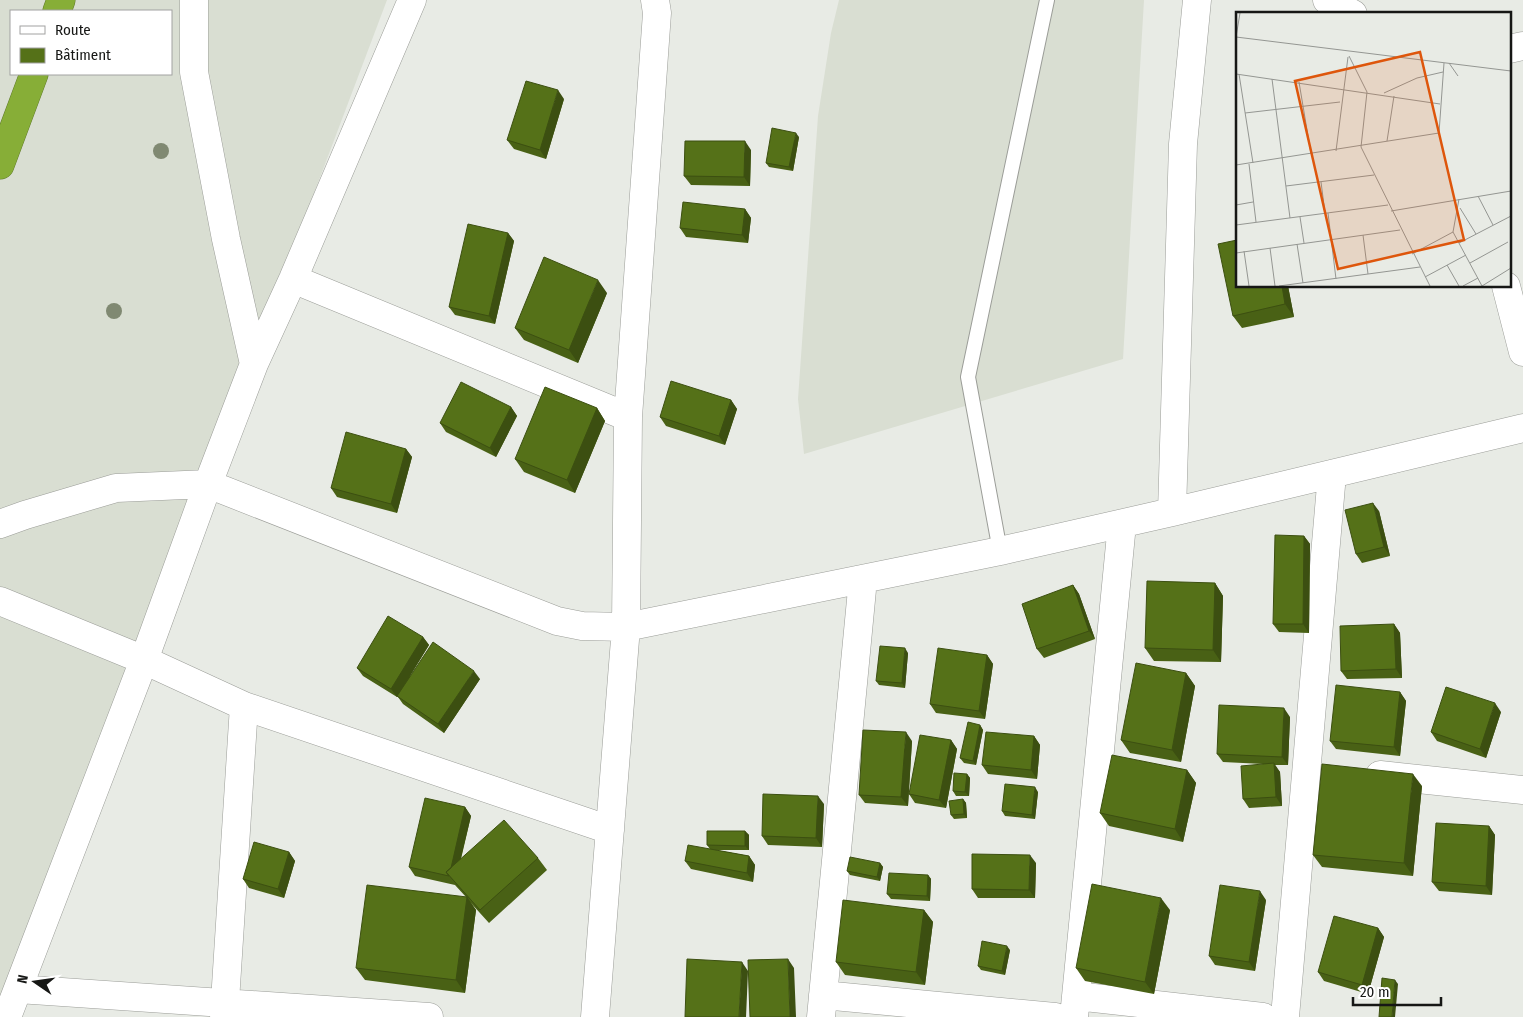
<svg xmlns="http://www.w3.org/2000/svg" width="1523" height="1017" font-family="'Fira Sans Condensed',sans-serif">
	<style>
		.built { fill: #d9ded2; fill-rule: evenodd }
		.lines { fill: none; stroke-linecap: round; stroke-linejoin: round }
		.lane-casing { stroke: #9b9d98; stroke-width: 16 }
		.street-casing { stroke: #9b9d98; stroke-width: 29 }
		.highway-casing { stroke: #5f792b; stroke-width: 29 }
		.lane { stroke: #fff; stroke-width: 14 }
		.street { stroke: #fff; stroke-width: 28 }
		.highway { stroke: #87ae37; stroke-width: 28 }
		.tree { fill: #808972 }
		.wall { fill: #496115 }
		.shaded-wall { fill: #3c4f11 }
		.building { fill: #557118; stroke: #3c4f11 }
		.inset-road { fill: none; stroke: #949692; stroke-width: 1 }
		.view { fill: #de560c; fill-opacity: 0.15; stroke: #de560c; stroke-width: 2.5 }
		.inset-edge { fill: none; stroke: #161715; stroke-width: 2.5 }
	</style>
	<rect width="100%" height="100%" fill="#e8ebe5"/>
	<path class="built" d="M0 0H387L3 1017H0ZM11 11H171V74H11Z
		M839 0H1144L1123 359 804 454 798 399 818 116 831 33Z"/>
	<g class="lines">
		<g class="lane-casing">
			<path id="lane" d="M1000 551 968 377 1047 0"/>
		</g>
		<g class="street-casing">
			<path id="street" d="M194 0V72L226 239 254 364
				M1327 0 1353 14
				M1509 49 1523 46
				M293 279 628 417
				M1506 286 1523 352
				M1172 512 1183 144 1197 0
				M0 524 25 515 116 488 208 484 557 621 582 626 626 627 1000 551 1172 512 1523 428
				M0 601 144 660 244 706 610 830
				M1380 775 1523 790
				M18 989 429 1017
				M823 995 1055 1017
				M1076 996 1263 1017
				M7 1017 144 660 208 484 254 364 293 279 412 0
				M224 1017 244 706
				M595 1017 626 627 628 417 657 13 655 0
				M821 1017 863 579
				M1074 1017 1122 524
				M1285 1017 1332 474"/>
		</g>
		<g class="highway-casing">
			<path id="highway" d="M57 11 61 0
				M0 165 34 74"/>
		</g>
		<use href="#lane" class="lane"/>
		<use href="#street" class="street"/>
		<use href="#highway" class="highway"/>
	</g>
	<g class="tree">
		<circle cx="161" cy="151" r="8"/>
		<circle cx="114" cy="311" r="8"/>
	</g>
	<path class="wall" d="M564 99 546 159 514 149 507 140Z
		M799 137 793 171 769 167 766 163Z
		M751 150 750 186 691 185 684 176Z
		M745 209 751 218 748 243 686 237 680 228Z
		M508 233 514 241 495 324 455 315 449 307Z
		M1237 286H1288L1294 317 1242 328 1233 316Z
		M607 293 578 363 524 340 515 328Z
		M731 400 737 409 725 445 666 426 660 417Z
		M511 407 517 416 496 457 446 432 440 423Z
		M597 408 605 421 575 493 524 472 515 459Z
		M406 449 412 457 397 513 337 497 331 488Z
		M1379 511 1390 556 1362 563 1356 554Z
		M1304 536 1310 544 1309 633 1279 632 1273 624Z
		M1215 583 1223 596 1221 662 1154 661 1145 648Z
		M1073 585 1079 594 1095 639 1044 658 1037 649Z
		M1394 624 1400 633 1402 678 1347 679 1341 671Z
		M423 637 429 645 410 676 480 679 444 733 403 704 398 697H397L363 676 357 668Z
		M908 653 905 688 879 685 876 681Z
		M987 655 993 664 985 719 936 713 930 704Z
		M1186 673 1195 686 1181 762 1130 753 1121 740Z
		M1400 692 1406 701 1400 756 1336 749 1330 741Z
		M1501 712 1486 758 1437 741 1431 732Z
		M1290 717 1288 765H1274L1280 772 1282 806 1249 808 1243 799 1263 764 1223 762 1217 754Z
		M980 725 983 730 976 765 964 763 960 758Z
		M1034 736 1040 745 1037 779 988 774 982 765Z
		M951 740 957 749 946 808 915 803 909 794Z
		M912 741 908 806 865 803 859 795Z
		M1187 770 1196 783 1183 842 1109 826 1100 813Z
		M967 774 970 778 969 796H956L953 791Z
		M1422 786 1413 876 1322 867 1313 855Z
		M1038 792 1035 819 1005 816 1002 811Z
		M963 799 966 803 967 818 954 819 951 815Z
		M824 804 822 847 768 845 762 836Z
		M465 807 471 816 461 859 538 858 547 870 489 923 470 902 476 910 465 993 365 980 356 968 466 897 455 885 415 876 409 867Z
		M1489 826 1495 835 1492 895 1439 891 1432 882Z
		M745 831 749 835V850H716L749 856 755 865 753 882 691 869 685 861 710 849 707 845Z
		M289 852 295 861 284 898 249 888 243 879Z
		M880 863 883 867 880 881 850 875 847 871Z
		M1036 863 1035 898H978L972 889Z
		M928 875 931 879 930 901 891 899 887 894Z
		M1266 900 1255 971 1215 965 1209 956Z
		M924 910 933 922 925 985 845 975 836 962Z
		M1170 910 1154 994 1085 981 1076 968Z
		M1378 928 1384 937 1368 994 1324 981 1318 972Z
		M1010 950 1005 975 981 970 978 966Z"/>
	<path class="shaded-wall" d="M558 90 564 99 546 159 540 150Z
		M796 133 799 137 793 171 789 167Z
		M745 141 751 150 750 186 744 177Z
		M745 209 751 218 748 243 742 235Z
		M508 233 514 241 495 324 489 316Z
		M598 280 607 293 578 363 569 350Z
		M1282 286H1288L1294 317 1285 304Z
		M731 400 737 409 725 445 719 436Z
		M511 407 517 416 496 457 490 448Z
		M597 408 605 421 575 493 567 480Z
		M406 449 412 457 397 513 391 504Z
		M1373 503 1379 511 1390 556 1384 547Z
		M1304 536 1310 544 1309 633 1303 624Z
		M1215 583 1223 596 1221 662 1213 650Z
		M1073 585 1079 594 1095 639 1089 631Z
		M1394 624 1400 633 1402 678 1396 669Z
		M423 637 429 645 397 697 391 689Z
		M905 648 908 653 905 688 902 683Z
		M987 655 993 664 985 719 979 711Z
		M474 671 480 679 444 733 438 724Z
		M1186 673 1195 686 1181 762 1172 750Z
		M1400 692 1406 701 1400 756 1394 747Z
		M1495 703 1501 712 1486 758 1480 749Z
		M1284 708 1290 717 1288 765 1282 757Z
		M980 725 983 730 976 765 973 761Z
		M906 732 912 741 908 806 901 797Z
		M1034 736 1040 745 1037 779 1031 770Z
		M951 740 957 749 946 808 939 800Z
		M1274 763 1280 772 1282 806 1276 797Z
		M1187 770 1196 783 1183 842 1175 829Z
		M967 774 970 778 969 796 965 792Z
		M1413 774 1422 786 1413 876 1404 863Z
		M1035 787 1038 792 1035 819 1032 815Z
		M818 796 824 804 822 847 816 838Z
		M963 799 966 803 967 818 964 814Z
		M465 807 471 816 455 882 449 875Z
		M1489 826 1495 835 1492 895 1486 886Z
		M745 831 749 835V850L745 846Z
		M289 852 295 861 284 898 278 889Z
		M1030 855 1036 863 1035 898 1029 890Z
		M749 856 755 865 753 882 747 873Z
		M880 863 883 867 880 881 877 877Z
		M928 875 931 879 930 901 927 896Z
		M1260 891 1266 900 1255 971 1249 962Z
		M467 897 476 910 465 993 456 980Z
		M1161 898 1170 910 1154 994 1145 982Z
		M924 910 933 922 925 985 916 972Z
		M1378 928 1384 937 1368 994 1362 985Z
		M1007 946 1010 950 1005 975 1002 971Z
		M788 959 794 968 796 1017H790Z
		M742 962 748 971 746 1017H739Z
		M1395 980 1398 984 1395 1017H1392Z"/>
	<path class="building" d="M526 81 558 90 540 150 507 140Z
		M772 128 796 133 789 167 766 163Z
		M685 141H745L744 177 684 176Z
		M683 202 745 209 742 235 680 228Z
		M468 224 508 233 489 316 449 307Z
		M1237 240V286H1282L1285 304 1233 316 1218 244Z
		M544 257 598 280 569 350 515 328Z
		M671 381 731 400 719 436 660 417Z
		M461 382 511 407 490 448 440 423Z
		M545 387 597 408 567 480 515 459Z
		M346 432 406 449 391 504 331 488Z
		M1373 503 1384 547 1356 554 1345 510Z
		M1275 535 1304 536 1303 624H1273Z
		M1147 581 1215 583 1213 650 1145 648Z
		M1073 585 1089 631 1037 649 1022 604Z
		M388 616 423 637 391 689 357 668Z
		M1394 624 1396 669 1341 671 1340 626Z
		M433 642 474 671 438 724 397 696Z
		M880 646 905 648 902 683 876 681Z
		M938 648 987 655 979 711 930 704Z
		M1136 663 1186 673 1172 750 1121 740Z
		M1336 685 1400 692 1394 747 1330 741Z
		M1446 687 1495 703 1480 749 1431 732Z
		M1219 705 1284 708 1282 757 1217 754Z
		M968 722 980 725 973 761 960 758Z
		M863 730 906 732 901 797 859 795Z
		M986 732 1034 736 1031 770 982 765Z
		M920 735 951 740 939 800 909 794Z
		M1112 755 1187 770 1175 829 1100 813Z
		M1274 763 1276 797 1243 799 1241 766Z
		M1322 764 1413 774 1404 863 1313 855Z
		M954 773 967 774 965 792 953 791Z
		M1005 784 1035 787 1032 815 1002 811Z
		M763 794 818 796 816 838 762 836Z
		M425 798 465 807 451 868 446 872 449 876 409 867Z
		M963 799 964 814 951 815 949 801Z
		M504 820 538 858 480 910 446 872Z
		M1436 823 1489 826 1486 886 1432 882Z
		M707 831H745V846L707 845Z
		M254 842 289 852 278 889 243 879Z
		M688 845 749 856 747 873 685 861Z
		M972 854 1030 855 1029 890 972 889Z
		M850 857 880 863 877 877 847 871Z
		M889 873 928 875 927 896 887 894Z
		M1092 884 1161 898 1145 982 1076 968Z
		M367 885 467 897 456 980 356 968Z
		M1220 885 1260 891 1249 962 1209 956Z
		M843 900 924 910 916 972 836 962Z
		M1334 916 1378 928 1362 985 1318 972Z
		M982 941 1007 946 1002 971 978 966Z
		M687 959 742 962 739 1017H685Z
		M788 959 790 1017H750L748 960Z
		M1382 978 1395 980 1392 1017H1379Z"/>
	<g transform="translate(1236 12)">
		<rect width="275" height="275" fill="#e8ebe5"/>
		<path class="inset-road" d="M0 25 4 1M0 25 275 59M113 44 131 80 125 135 194 274M213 51 222 64M0 62 204 92M3 62 17 151M36 67 54 206M63 70 75 142M148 81 181 66 207 60M9 101 104 90M151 129 158 84M100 139 112 45M13 152 20 210M0 153 203 121 208 51M85 170 89 201M50 174 138 163M242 184 257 213M0 193 17 190M224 196 240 222M155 199 275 179M92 201 100 267M64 205 68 231M0 213 152 193M217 220 246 274M127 223 132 262M223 231 275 204M61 232 67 271M34 236 39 274M8 239 13 274M0 241 164 218M176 242 217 220 223 187M234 251 272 230M211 253 223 274M189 265 230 243M43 274 184 255M227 274 242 266M246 274 275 256"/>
		<path class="view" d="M184 40 228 228 102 257 59 69Z"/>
		<rect width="275" height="275" class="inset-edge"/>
	</g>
	<rect x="10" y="10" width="162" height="65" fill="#ffffff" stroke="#a2a2a1"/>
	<rect x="20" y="26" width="25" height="8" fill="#ffffff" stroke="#a2a2a1"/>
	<text x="55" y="35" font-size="15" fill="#161715">Route</text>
	<rect x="20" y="48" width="25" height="15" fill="#557118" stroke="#a2a2a1"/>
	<text x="55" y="60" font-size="15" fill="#161715">Bâtiment</text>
	<g transform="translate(35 982) rotate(283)" stroke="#ffffff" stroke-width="4" paint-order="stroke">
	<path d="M0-4L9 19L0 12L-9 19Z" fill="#161715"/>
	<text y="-8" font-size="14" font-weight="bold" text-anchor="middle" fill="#161715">N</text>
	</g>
	<path d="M1353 997v8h88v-8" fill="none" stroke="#161715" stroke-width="2.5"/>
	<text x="1360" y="997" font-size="15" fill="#161715" stroke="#ffffff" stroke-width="4" paint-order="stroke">20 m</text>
</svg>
